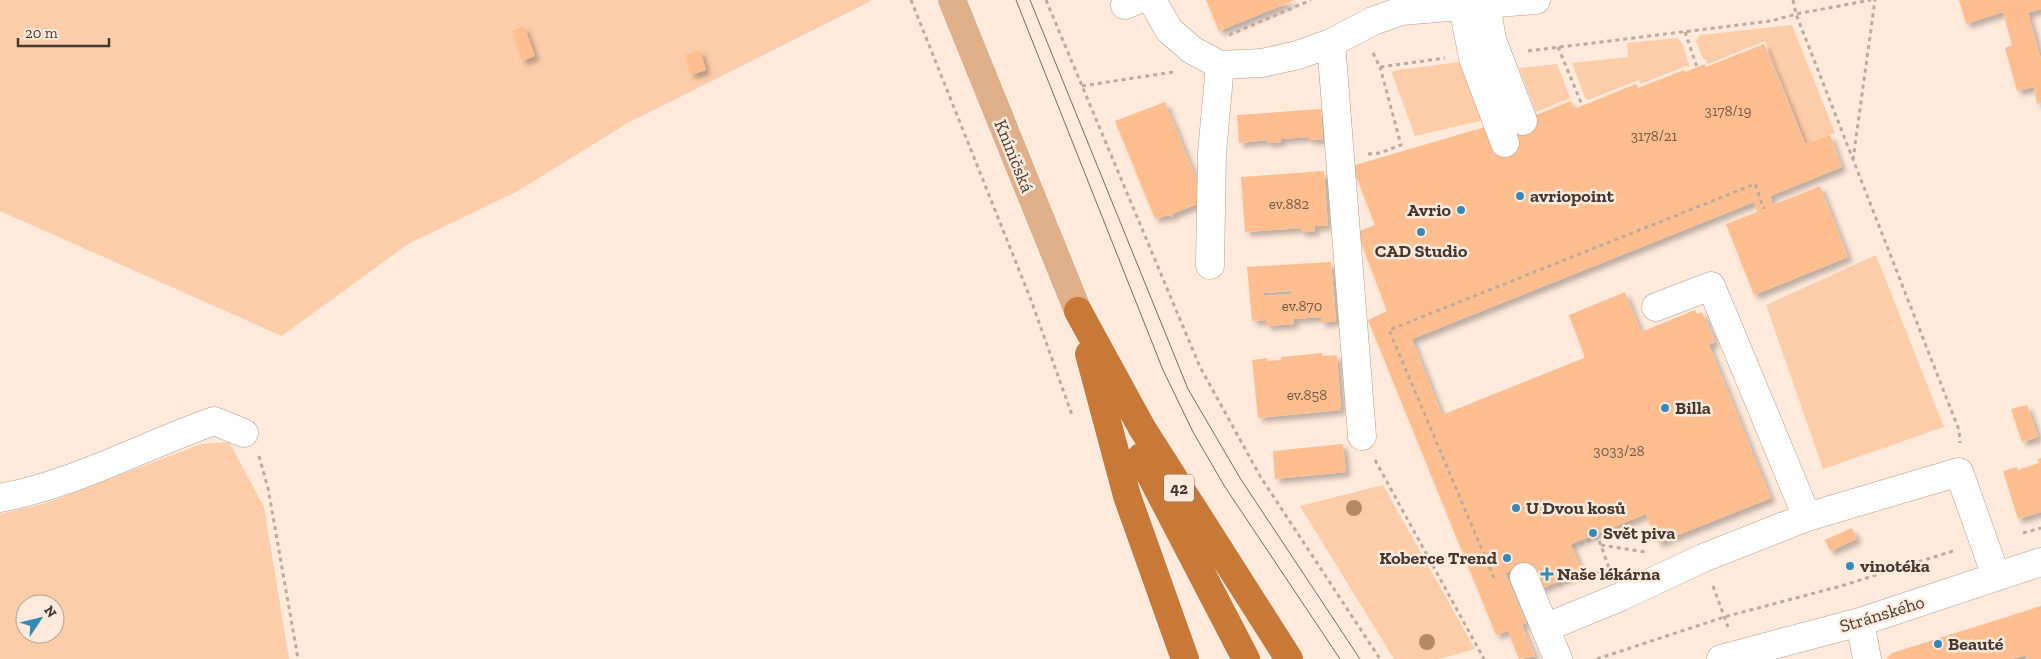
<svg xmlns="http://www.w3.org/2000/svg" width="2041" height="659" font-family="'Zilla Slab',serif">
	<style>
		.green { fill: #fdcdaa; fill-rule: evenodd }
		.building { fill: #ffbe8f; fill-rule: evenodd; filter: url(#shadow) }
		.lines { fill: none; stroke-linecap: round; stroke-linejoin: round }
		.minor-casing { stroke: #b39b89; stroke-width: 29 }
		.major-casing { stroke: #fff; stroke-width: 29 }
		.highway-casing { stroke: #fff; stroke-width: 29 }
		.path { stroke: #bbaa9e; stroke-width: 3; stroke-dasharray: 4 4; stroke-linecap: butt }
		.minor { stroke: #fff; stroke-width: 28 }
		.major { stroke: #deaf88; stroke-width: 28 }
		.highway { stroke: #c87938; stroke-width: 28 }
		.tram { stroke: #776960; stroke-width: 1 }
		.tree { fill: #b38a63 }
		.poi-dot { fill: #3489b8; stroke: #ffeadb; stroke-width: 2 }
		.labels { text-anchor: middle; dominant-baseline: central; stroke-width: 5; stroke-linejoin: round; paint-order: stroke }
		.number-label { font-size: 15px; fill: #735a49 }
		.shield { fill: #ffeadb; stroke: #7c6e65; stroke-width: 1 }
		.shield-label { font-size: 16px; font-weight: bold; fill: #443932 }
		.street-label { font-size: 18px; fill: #443932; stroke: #ffeadb }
		.poi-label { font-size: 18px; font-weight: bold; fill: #443932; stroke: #ffeadb; text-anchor: start }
	</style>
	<defs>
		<filter id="shadow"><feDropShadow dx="4.5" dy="4.5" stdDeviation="2.5" flood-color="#0004"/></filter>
	</defs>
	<rect width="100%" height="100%" fill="#ffeadb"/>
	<path class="green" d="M0 0H870L871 1 626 124 518 191 408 244 282 336 0 211Z
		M1792 25 1835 133 1806 144 1765 41 1708 64 1706 59H1703L1696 41 1700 35Z
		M1677 38 1682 43 1690 67 1686 66 1641 84 1639 80 1588 100 1585 97 1572 63 1628 57 1627 43Z
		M1460 62 1484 120 1415 136 1391 71Z
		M1557 64 1570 98 1536 112 1519 68Z
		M1876 255 1944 427 1823 469 1766 305Z
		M229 442 264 507 289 659H0V514L47 503 201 444ZM25 604H55V634H25Z
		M1383 485 1475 649 1439 659H1394L1300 506Z"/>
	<path class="building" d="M1206 0H1295L1219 31Z
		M1959 0H2041V9L2028 13 2041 59V103L2037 104 2034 87 2017 91 2005 48 2012 45 2003 12 1966 24Z
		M524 26 535 56 522 61 512 31Z
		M1764 44 1805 144 1830 135 1842 167 1770 196 1773 205 1820 186 1848 257 1754 295 1726 224 1757 212 1754 202 1412 339 1442 415 1584 358V355L1569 315 1625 292 1641 332 1695 310 1697 314 1702 312 1715 342 1709 345 1771 498 1658 543 1646 514 1571 544 1582 572 1540 589 1530 563 1505 573 1526 623 1522 625 1535 656 1519 659 1508 631 1496 635 1368 320 1387 311 1357 232 1375 225 1352 166 1485 127 1493 147 1518 137 1513 124 1571 101 1574 109 1636 84 1638 88 1684 70 1685 72 1705 64 1706 67Z
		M700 50 706 70 691 75 685 55Z
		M1165 102 1205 201 1172 214 1173 217H1171L1169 215 1155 219 1115 121Z
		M1321 109 1323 139 1309 140V137L1280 139 1281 142 1267 143V140L1239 143 1237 115Z
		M1324 171 1328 226H1315V231L1301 232V228L1245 232 1241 177Z
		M1331 262 1336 321 1321 323V317L1293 319 1294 324 1266 326V320L1252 321 1247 267ZM1291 291V294L1264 296V293Z
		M1322 353V356L1337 355 1341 410 1258 418 1252 360 1267 358V361L1281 360V357Z
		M2027 405 2038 437 2022 442 2011 409Z
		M1343 444 1346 472 1275 479 1273 451Z
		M2041 458V512L2018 519 2003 471 2017 467 2018 470 2039 463 2038 459Z
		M1852 528 1857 539 1830 551 1825 540Z
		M2041 606V659H2027L2026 655 2011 659H1886L1892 653Z"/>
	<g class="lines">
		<g class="minor-casing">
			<path id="minor" d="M1152 0 1169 30 1192 50 1220 65 1262 63 1298 55 1331 43 1373 21 1401 11 1536 0
				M1486 4 1492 40 1523 121
				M1125 5 1137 0
				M1463 6 1473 58 1505 143
				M1331 43 1362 436
				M1210 265 1212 153 1220 65
				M0 498C75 484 143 446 214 421L244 433
				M1807 517 1959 472 1996 576
				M1524 577 1558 659
				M1860 622 1867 659
				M1545 628 1620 597 1703 558 1807 517 1711 286 1656 307
				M1721 659 1860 622 2041 562"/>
		</g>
		<g class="major-casing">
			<path id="major" d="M952 0 1078 311"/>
		</g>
		<g class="highway-casing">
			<path id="highway" d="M1078 311 1142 428 1289 659
				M1089 354 1127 496 1185 659
				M1141 457 1246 659"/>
		</g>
		<path class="path" d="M911 0 1031 300 1072 415
			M1046 0 1200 367 1260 476 1380 659
			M1793 0 1796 14 1959 430 1960 443
			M1685 32 1697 67
			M1229 35 1311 0
			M1558 47 1582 105
			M1528 51 1771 21 1796 14 1871 0
			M1373 53 1380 67 1445 58
			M1082 86 1173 72
			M1368 154 1380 153 1401 145 1380 67
			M1853 160 1875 0
			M259 456 268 488 298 659
			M1375 460 1484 659
			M2023 533 2041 528
			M1601 545 1645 552
			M1572 547 1598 537 1610 571
			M1494 578 1389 330 1755 184 1764 209
			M1558 585 1601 571
			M1713 586 1728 627
			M1597 659 1724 617 1841 586 1953 551 1954 548"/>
		<use href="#minor" class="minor"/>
		<use href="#major" class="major"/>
		<use href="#highway" class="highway"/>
		<path class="tram" d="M1016 0 1163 370 1193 432 1225 487 1340 659
			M1030 0 1188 389 1240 478 1360 659"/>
	</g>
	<g class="tree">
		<circle cx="1354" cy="508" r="8"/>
		<circle cx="1427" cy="642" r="8"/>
	</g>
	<g class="poi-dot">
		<circle cx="1520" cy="196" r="5"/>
		<circle cx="1461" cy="210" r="5"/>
		<circle cx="1421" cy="232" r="5"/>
		<circle cx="1665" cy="408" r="5"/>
		<circle cx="1516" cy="508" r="5"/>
		<circle cx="1593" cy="533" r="5"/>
		<circle cx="1507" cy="558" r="5"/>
		<circle cx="1850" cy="566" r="5"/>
		<path d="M1544.5 566.5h5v5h5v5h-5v5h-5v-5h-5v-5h5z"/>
		<circle cx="1938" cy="644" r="5"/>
	</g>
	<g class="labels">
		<g class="number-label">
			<text x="1728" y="111">3178/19</text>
			<text x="1654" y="136">3178/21</text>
			<text x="1289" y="204">ev.882</text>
			<text x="1302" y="306">ev.870</text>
			<text x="1307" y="395">ev.858</text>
			<text x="1619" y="451">3033/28</text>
		</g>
		<rect class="shield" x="1164" y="474.5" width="30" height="27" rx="4"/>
		<g class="shield-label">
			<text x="1179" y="488">42</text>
		</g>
		<g class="street-label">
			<text transform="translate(1014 156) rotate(68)">Kníničská</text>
			<text transform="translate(1882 614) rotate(-17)">Stránského</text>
		</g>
		<g class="poi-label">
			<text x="1530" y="196">avriopoint</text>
			<text x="1451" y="210" text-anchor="end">Avrio</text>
			<text x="1421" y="251" text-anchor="middle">CAD Studio</text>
			<text x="1675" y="408">Billa</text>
			<text x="1526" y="508">U Dvou kosů</text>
			<text x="1603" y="533">Svět piva</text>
			<text x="1497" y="558" text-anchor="end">Koberce Trend</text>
			<text x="1860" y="566">vinotéka</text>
			<text x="1557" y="574">Naše lékárna</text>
			<text x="1948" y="644">Beauté</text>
		</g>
	</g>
	<g transform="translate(40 619) rotate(55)"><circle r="24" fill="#ffeadb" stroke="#b4a397"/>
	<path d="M0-4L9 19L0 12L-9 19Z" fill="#3489b8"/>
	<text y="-8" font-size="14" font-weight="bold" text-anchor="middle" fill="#443932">N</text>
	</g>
	<path d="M18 38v8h91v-8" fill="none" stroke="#443932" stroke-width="2.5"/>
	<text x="25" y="38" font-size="15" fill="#443932" stroke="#ffeadb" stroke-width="4" paint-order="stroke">20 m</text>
</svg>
